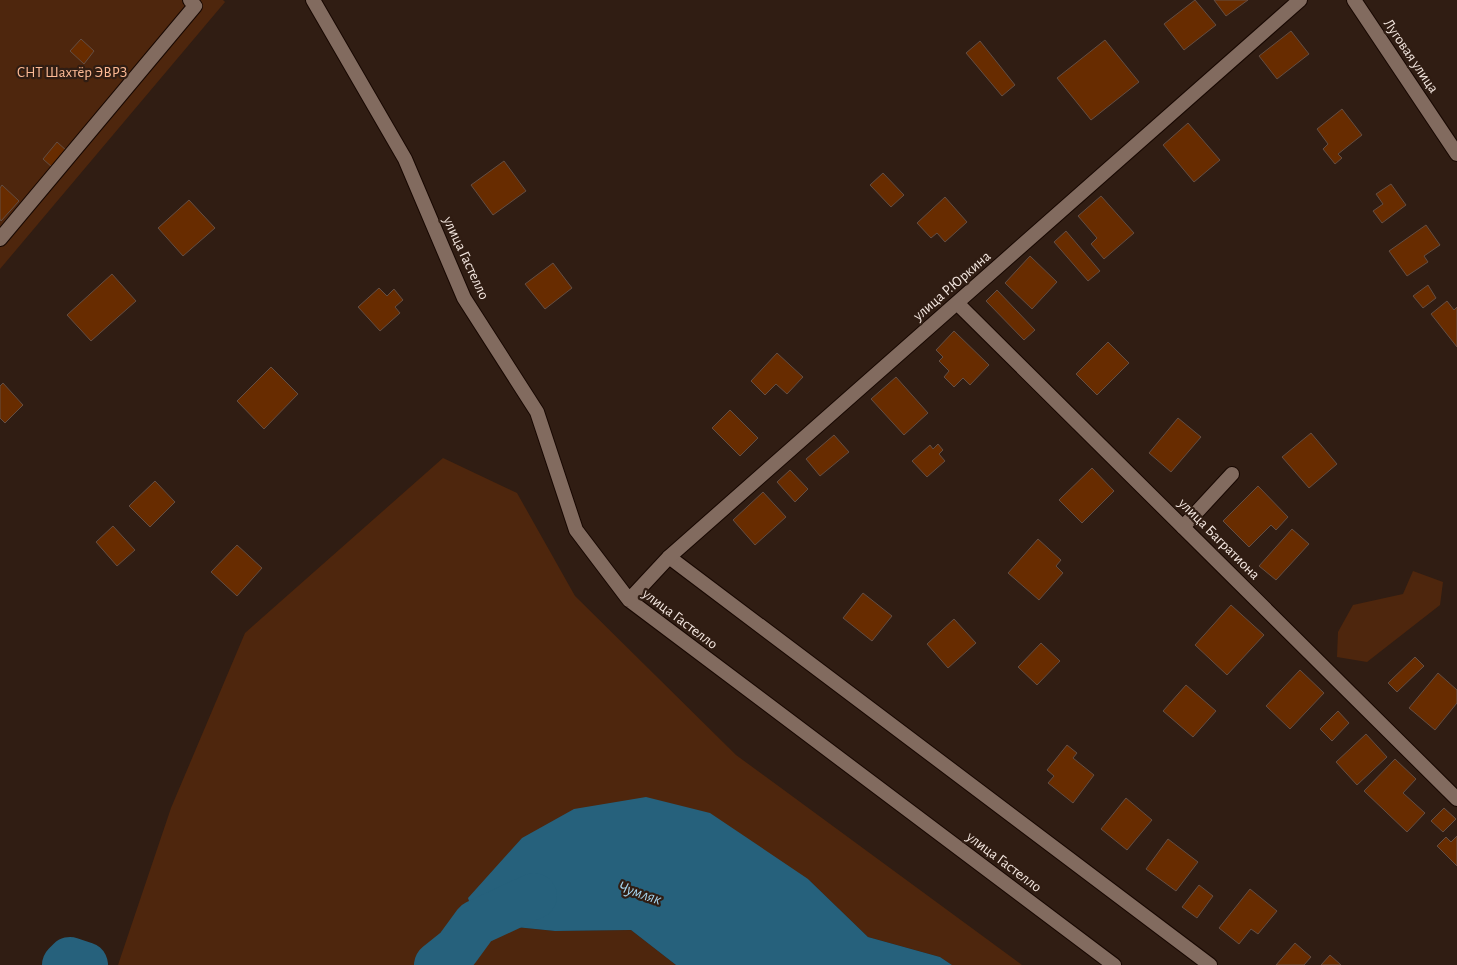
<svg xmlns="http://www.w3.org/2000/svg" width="1457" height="965" font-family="'Alegreya Sans',sans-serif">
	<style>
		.green { fill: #4e260d }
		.water { fill: #26617c }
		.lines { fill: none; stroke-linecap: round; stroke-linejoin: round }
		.river { stroke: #26617c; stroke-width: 46 }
		.building { fill: #682c00; stroke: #644e43 }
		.service-casing { stroke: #170701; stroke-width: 16 }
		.minor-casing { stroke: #170701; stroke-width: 16 }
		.service { stroke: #826b5f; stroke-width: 14 }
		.minor { stroke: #826b5f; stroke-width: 14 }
		.labels { text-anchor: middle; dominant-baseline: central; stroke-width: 4.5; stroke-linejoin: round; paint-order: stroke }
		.street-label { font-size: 15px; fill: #f5e8e1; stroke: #301d13 }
		.park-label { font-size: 15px; fill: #fdba95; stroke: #301d13 }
		.water-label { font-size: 16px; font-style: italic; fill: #a7d7f1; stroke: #301d13 }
	</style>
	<rect width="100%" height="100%" fill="#301d13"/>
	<path class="green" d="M0 0H223L225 2 0 269Z
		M443 458 517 493 575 596 736 755 1022 965H952L940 957 868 937 808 879 476 923 555 931 631 930 676 965H118L171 808 245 633Z
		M1413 571 1443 582 1440 605 1367 662 1337 657 1338 632 1353 605 1403 594Z"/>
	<path class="water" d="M646 797 710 813 808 879 868 937 940 957 952 965H676L631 930 555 931 476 923 468 898 522 838 574 809Z"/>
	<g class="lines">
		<path class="river" d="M65 965 70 960 85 965
			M437 965 457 949 476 923 534 896"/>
	</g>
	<path class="building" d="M1195 0 1216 25 1184 50 1164 24Z
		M1214 0H1248L1226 16Z
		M1291 31 1309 54 1277 79 1259 56Z
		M81 39 94 51 84 64 70 51Z
		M1105 40 1139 82 1091 120 1057 78Z
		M980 41 1015 85 1002 96 966 53Z
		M1342 109 1362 135 1338 154 1342 158 1335 164 1323 149 1328 144 1317 129Z
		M1188 123 1220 160 1194 182 1163 145Z
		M57 142 67 151 53 168 43 159Z
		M504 161 526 191 493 215 471 185Z
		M883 173 904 195 891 207 870 185Z
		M1391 184 1406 205 1382 223 1373 211 1383 204 1376 194Z
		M2 185 19 201 1 221 0 219V188Z
		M1101 196 1134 233 1104 259 1091 244 1097 238 1078 216Z
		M945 197 967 222 945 242 937 233 931 238 917 223Z
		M189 200 215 228 183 256 158 228Z
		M1426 225 1440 245 1424 256 1428 262 1407 276 1389 251Z
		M1066 231 1100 271 1088 281 1054 242Z
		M1030 256 1057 282 1032 309 1005 283Z
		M553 263 572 288 545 309 525 284Z
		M112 274 136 301 91 341 67 315Z
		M1428 285 1436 298 1423 308 1413 296Z
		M379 288 387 296 394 289 403 300 395 307 400 313 380 331 358 307Z
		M997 290 1035 330 1024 340 986 301Z
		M1447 301 1454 310 1457 307V347L1431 314Z
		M954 331 989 365 970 385 963 378 954 387 944 377 949 371 939 361 943 357 936 350Z
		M1108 342 1129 363 1097 395 1076 374Z
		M777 353 803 377 787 394 776 384 765 395 751 381Z
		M271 367 298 394 264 429 237 401Z
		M896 377 928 413 904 435 871 399Z
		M3 383 23 405 5 423 0 418V386Z
		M730 410 758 438 740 456 712 428Z
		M1178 418 1201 437 1171 472 1149 453Z
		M1311 433 1337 464 1309 488 1282 457Z
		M834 435 849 452 820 476 806 459Z
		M938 444 943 450 939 454 945 461 927 477 912 461 930 445 933 449Z
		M1092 468 1114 491 1082 523 1059 500Z
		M790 470 808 489 795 502 777 482Z
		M155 481 175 502 150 527 129 506Z
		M1258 486 1288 517 1276 530 1271 525 1249 547 1223 521Z
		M763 492 786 517 755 545 733 520Z
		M113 526 135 550 117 566 96 542Z
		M1292 529 1309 544 1276 580 1259 566Z
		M1038 539 1061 560 1056 566 1063 573 1039 600 1008 573Z
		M237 545 262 568 237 596 211 572Z
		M863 593 892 616 872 641 843 618Z
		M1231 605 1264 635 1227 675 1195 645Z
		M954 619 976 643 948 668 927 644Z
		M1041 643 1060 661 1037 685 1018 667Z
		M1415 657 1424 666 1397 692 1388 683Z
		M1300 670 1324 693 1290 729 1266 706Z
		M1438 673 1457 690V703L1435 730 1409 708Z
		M1186 685 1216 711 1193 737 1163 711Z
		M1338 711 1349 723 1332 741 1320 729Z
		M1366 734 1387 757 1357 785 1336 762Z
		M1067 745 1077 753 1073 758 1094 775 1073 803 1048 783 1054 776 1047 770Z
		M1395 759 1416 779 1403 793 1425 813 1407 832 1364 791Z
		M1126 798 1152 820 1127 850 1101 829Z
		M1444 808 1456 819 1443 832 1431 821Z
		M1457 836V866L1437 846 1446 837 1451 842Z
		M1168 839 1198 862 1176 891 1146 869Z
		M1199 885 1213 896 1197 918 1182 907Z
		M1250 889 1277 911 1258 934 1251 929 1239 944 1219 928Z
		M1295 943 1311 957 1304 965H1276Z
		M1330 955 1341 965H1321Z"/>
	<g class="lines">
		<g class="service-casing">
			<path id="service" d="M0 239 195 6 190 0
				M1183 527 1232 474
				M669 557 1210 965"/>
		</g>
		<g class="minor-casing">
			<path id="minor" d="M313 0 405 159 464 298 537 412 576 530 629 600 1114 965
				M1354 0 1457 154
				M957 303 1457 799
				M629 600 669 557 1300 0"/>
		</g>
		<use href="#service" class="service"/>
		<use href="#minor" class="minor"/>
	</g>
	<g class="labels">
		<g class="street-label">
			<text transform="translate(1411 56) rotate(56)">Луговая улица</text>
			<text transform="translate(466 258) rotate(65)">улица Гастелло</text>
			<text transform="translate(952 286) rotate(-41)">улица Р.Юркина</text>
			<text transform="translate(1219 539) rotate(45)">улица Багратиона</text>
			<text transform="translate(680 619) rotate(37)">улица Гастелло</text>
			<text transform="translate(1004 862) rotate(37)">улица Гастелло</text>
		</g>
		<g class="park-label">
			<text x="72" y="72">СНТ Шахтёр ЭВРЗ</text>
		</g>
		<g class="water-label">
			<text transform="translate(640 893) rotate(19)">Чумляк</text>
		</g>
	</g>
</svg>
